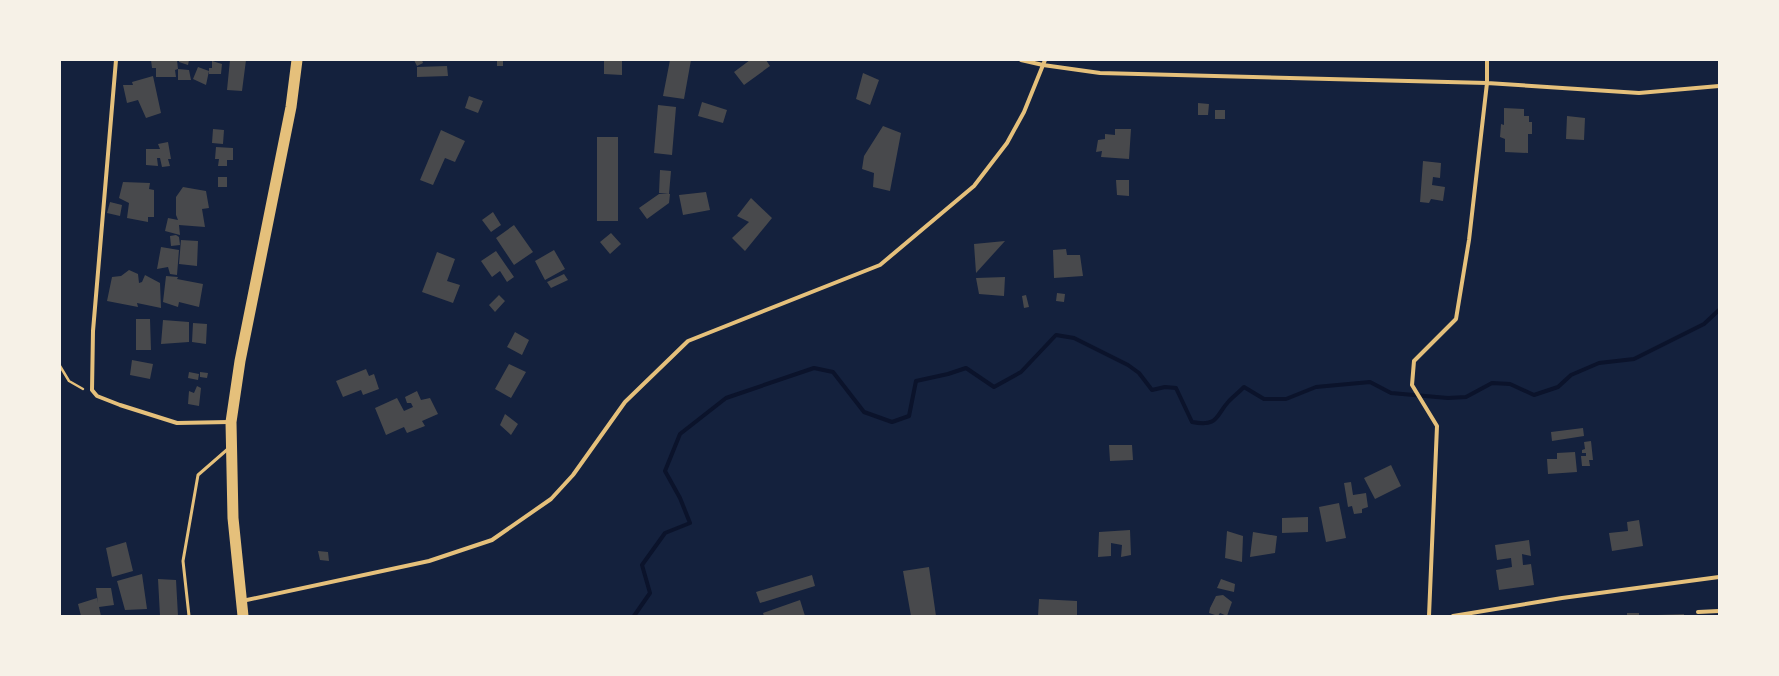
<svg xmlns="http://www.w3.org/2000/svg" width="1779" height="676" font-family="'Titillium Web',sans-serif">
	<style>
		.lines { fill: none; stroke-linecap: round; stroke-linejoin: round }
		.stream { stroke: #0b132b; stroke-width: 4 }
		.building { fill: #48494c }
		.path { stroke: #e5c07b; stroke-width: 2.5 }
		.service { stroke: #e5c07b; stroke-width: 3 }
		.minor { stroke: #e5c07b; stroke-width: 4 }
		.trunk { stroke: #e5c07b; stroke-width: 11 }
	</style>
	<rect width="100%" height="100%" fill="#14213d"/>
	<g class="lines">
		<path class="stream" d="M634 616 650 593 642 565 665 533 690 523 680 498 665 471 680 434 726 398 814 368 833 372 864 412 892 422 909 416 916 381 948 374 966 368 994 387 1021 372 1056 335 1074 338 1128 365 1139 373 1152 390 1165 387 1176 388 1192 422C1219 427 1215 416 1229 401 1234 396 1239 392 1244 387L1264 399H1286L1316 387 1370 382 1391 393 1448 398 1466 397 1492 383 1510 384 1534 395 1558 387 1571 375 1599 363 1634 359 1704 324 1719 310"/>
	</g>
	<path class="building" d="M151 60H177L178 69 175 70 176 77H156V68H152Z
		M179 60H189L188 65 179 62Z
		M230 60H246L242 91 227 90Z
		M414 60H422L423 63 417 66Z
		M497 60H503V66H497Z
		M604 60H622V75L604 74Z
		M670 60H691L684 99 663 96Z
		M750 60H766L770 66 744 85 734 72Z
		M212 61 222 64 221 74H209V68H212Z
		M447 66 448 76 417 77V67Z
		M198 67 209 71 206 85 193 79Z
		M178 69 189 70 191 80H178Z
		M863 73 879 80 870 105 856 99Z
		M153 76 161 113 146 118 138 100 127 103 123 85H133L132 82Z
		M469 96 483 101 478 113 465 108Z
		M702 102 727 110 723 123 698 116Z
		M1198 103 1209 104 1208 115H1198Z
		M658 105 676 107 672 155 654 153Z
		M1504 108 1524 109V116H1529V122H1532V134H1528V153L1505 152V139L1500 137 1501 124 1504 125Z
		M1215 110H1225V119H1215Z
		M1567 116 1585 118 1584 140 1566 139Z
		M883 126 901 133 890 191 873 187 874 173 862 169 864 156Z
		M213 129 224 130 223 144 212 143Z
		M1115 129H1131L1129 159 1101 157 1102 151 1096 152 1098 140 1105 139V134L1115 135Z
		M441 130 465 141 455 162 445 158 433 185 420 180Z
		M597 137H618V221H597Z
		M168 142 171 159H168L170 166 162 167 160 158H157L158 166 146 165V149H160L158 144Z
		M216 147 233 148V160H227V166H218L219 159H215Z
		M1423 161 1441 163 1440 178 1433 177 1432 185 1445 187 1443 201 1431 199 1429 203 1420 202Z
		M660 170 671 171 669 194 659 193Z
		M218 177H227V187H218Z
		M1116 180H1129V196L1117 195Z
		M123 182 150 183 149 189 154 190V217H148V222L127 218 129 203 119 198Z
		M183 187 206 191 209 208 202 209 205 227 179 225 180 235 165 231 168 218 178 220 176 215V197Z
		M706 192 710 210 683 215 679 195Z
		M659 194H670L669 203 647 219 639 208Z
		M751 198 772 218 745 251 732 238 749 222 737 216Z
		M110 202 122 205 120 216 107 213Z
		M493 212 501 225 491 232 482 220Z
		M514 225 533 252 514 265 496 238Z
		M611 233 621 244 610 254 600 242Z
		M176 235 179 237 180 245 171 246 170 236Z
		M181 240 198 241 197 266 179 264Z
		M1005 241 976 273 974 244Z
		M161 247 179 250 177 275 170 274 168 267 157 269Z
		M1066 249 1067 255H1080L1083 276 1054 278 1053 250Z
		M554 250 565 269 545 280 535 261Z
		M496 251 514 277 507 282 500 271 492 277 481 261Z
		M437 252 455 259 447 281 460 285 453 303 422 292Z
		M129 270 138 274 139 283 142 282 145 275 160 283 161 308 137 303 138 307 107 301 112 277 121 276Z
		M564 274 568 280 551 288 547 282Z
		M166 276 178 277 177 279 203 284 199 307 179 302 178 307 163 302Z
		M1005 277 1004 296 979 294 976 278Z
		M1057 293 1065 294 1064 302 1056 301Z
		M499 295 505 301 495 312 489 305Z
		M1026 295 1029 307 1024 308 1022 296Z
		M136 319H150L151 350H136Z
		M163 320 189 322V342L161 344Z
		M193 323 207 324 206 344 192 342Z
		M515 332 529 340 522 355 507 347Z
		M132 360 153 364 150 379 130 375Z
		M509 364 526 372 511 398 495 389Z
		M366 369 369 376 374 374 379 389 363 395 361 390 343 397 336 381Z
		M189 372 199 374 198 380 188 378Z
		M200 372 208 373 207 378 200 377Z
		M197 386 201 388 199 406 188 404 189 391 194 393Z
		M417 391 421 400 430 398 438 414 422 421 425 426 407 433 404 427 386 435 375 408 397 398 404 411 413 407 411 403H407L405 397Z
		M505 414 518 424 511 435 500 425Z
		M1583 428 1584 436 1552 441 1551 432Z
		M1591 441 1593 460H1589L1590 466H1582L1581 456H1586V453H1582V450L1585 449 1584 442Z
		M1109 445H1132L1133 460 1110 461Z
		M1575 452 1577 472 1548 474 1547 459H1557V453Z
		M1391 465 1401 486 1375 499 1364 478Z
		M1351 482 1353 495 1366 493 1368 507 1362 509V513L1354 514 1352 506 1348 507 1344 483Z
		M1339 503 1346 538 1326 542 1319 507Z
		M1308 517V532L1282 533V518Z
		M1639 520 1643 546 1612 551 1609 533 1628 531 1627 522Z
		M1130 530 1131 555 1121 557 1122 545 1111 543V556L1098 557 1099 532Z
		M1227 531 1243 536 1242 562 1225 558Z
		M1253 532 1277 536 1275 553 1250 557Z
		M1529 540 1531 556 1522 554 1523 565 1531 564 1534 585 1499 590 1496 570 1512 567 1511 558 1497 560 1495 545Z
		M126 542 133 571 112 577 106 548Z
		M318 551 328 552 329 561 320 560Z
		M929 567 936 616H911L903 571Z
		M142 574 147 609 125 610 117 581Z
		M812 575 815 586 760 603 756 592Z
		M158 579 176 580 178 616H160Z
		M1221 579 1235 584 1234 592 1217 588Z
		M96 588H111L114 605 99 607 101 616H81L78 604 97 598 98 603Z
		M1223 595 1232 602 1227 616 1220 613 1218 616 1209 613 1210 608 1216 596Z
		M1039 599 1077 601V616H1038Z
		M800 600 805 616H764L763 613Z
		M1627 613H1639V616H1627Z
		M1684 614V616H1657V615Z"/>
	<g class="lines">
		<path class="path" d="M60 366 69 381 83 389"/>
		<path class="service" d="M189 616 183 561 198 475 229 448"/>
		<path class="minor" d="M116 60 93 331 92 390 97 396 120 405 177 423 229 422
			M1045 60 1043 65 1100 73 1487 83 1639 93 1719 86
			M242 601 429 561 492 540 551 499 573 475 625 402 688 341 880 265 974 186 1007 143 1024 112 1043 65 1021 60
			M1698 612 1719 611
			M1429 616 1437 426 1412 385 1414 361 1456 319 1469 240 1487 83V60
			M1453 616 1562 598 1719 577"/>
		<path class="trunk" d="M243 616 233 518 231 422 240 361 291 107 297 60"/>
	</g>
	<rect width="1779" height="676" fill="none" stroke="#f6f1e7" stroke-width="122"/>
</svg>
